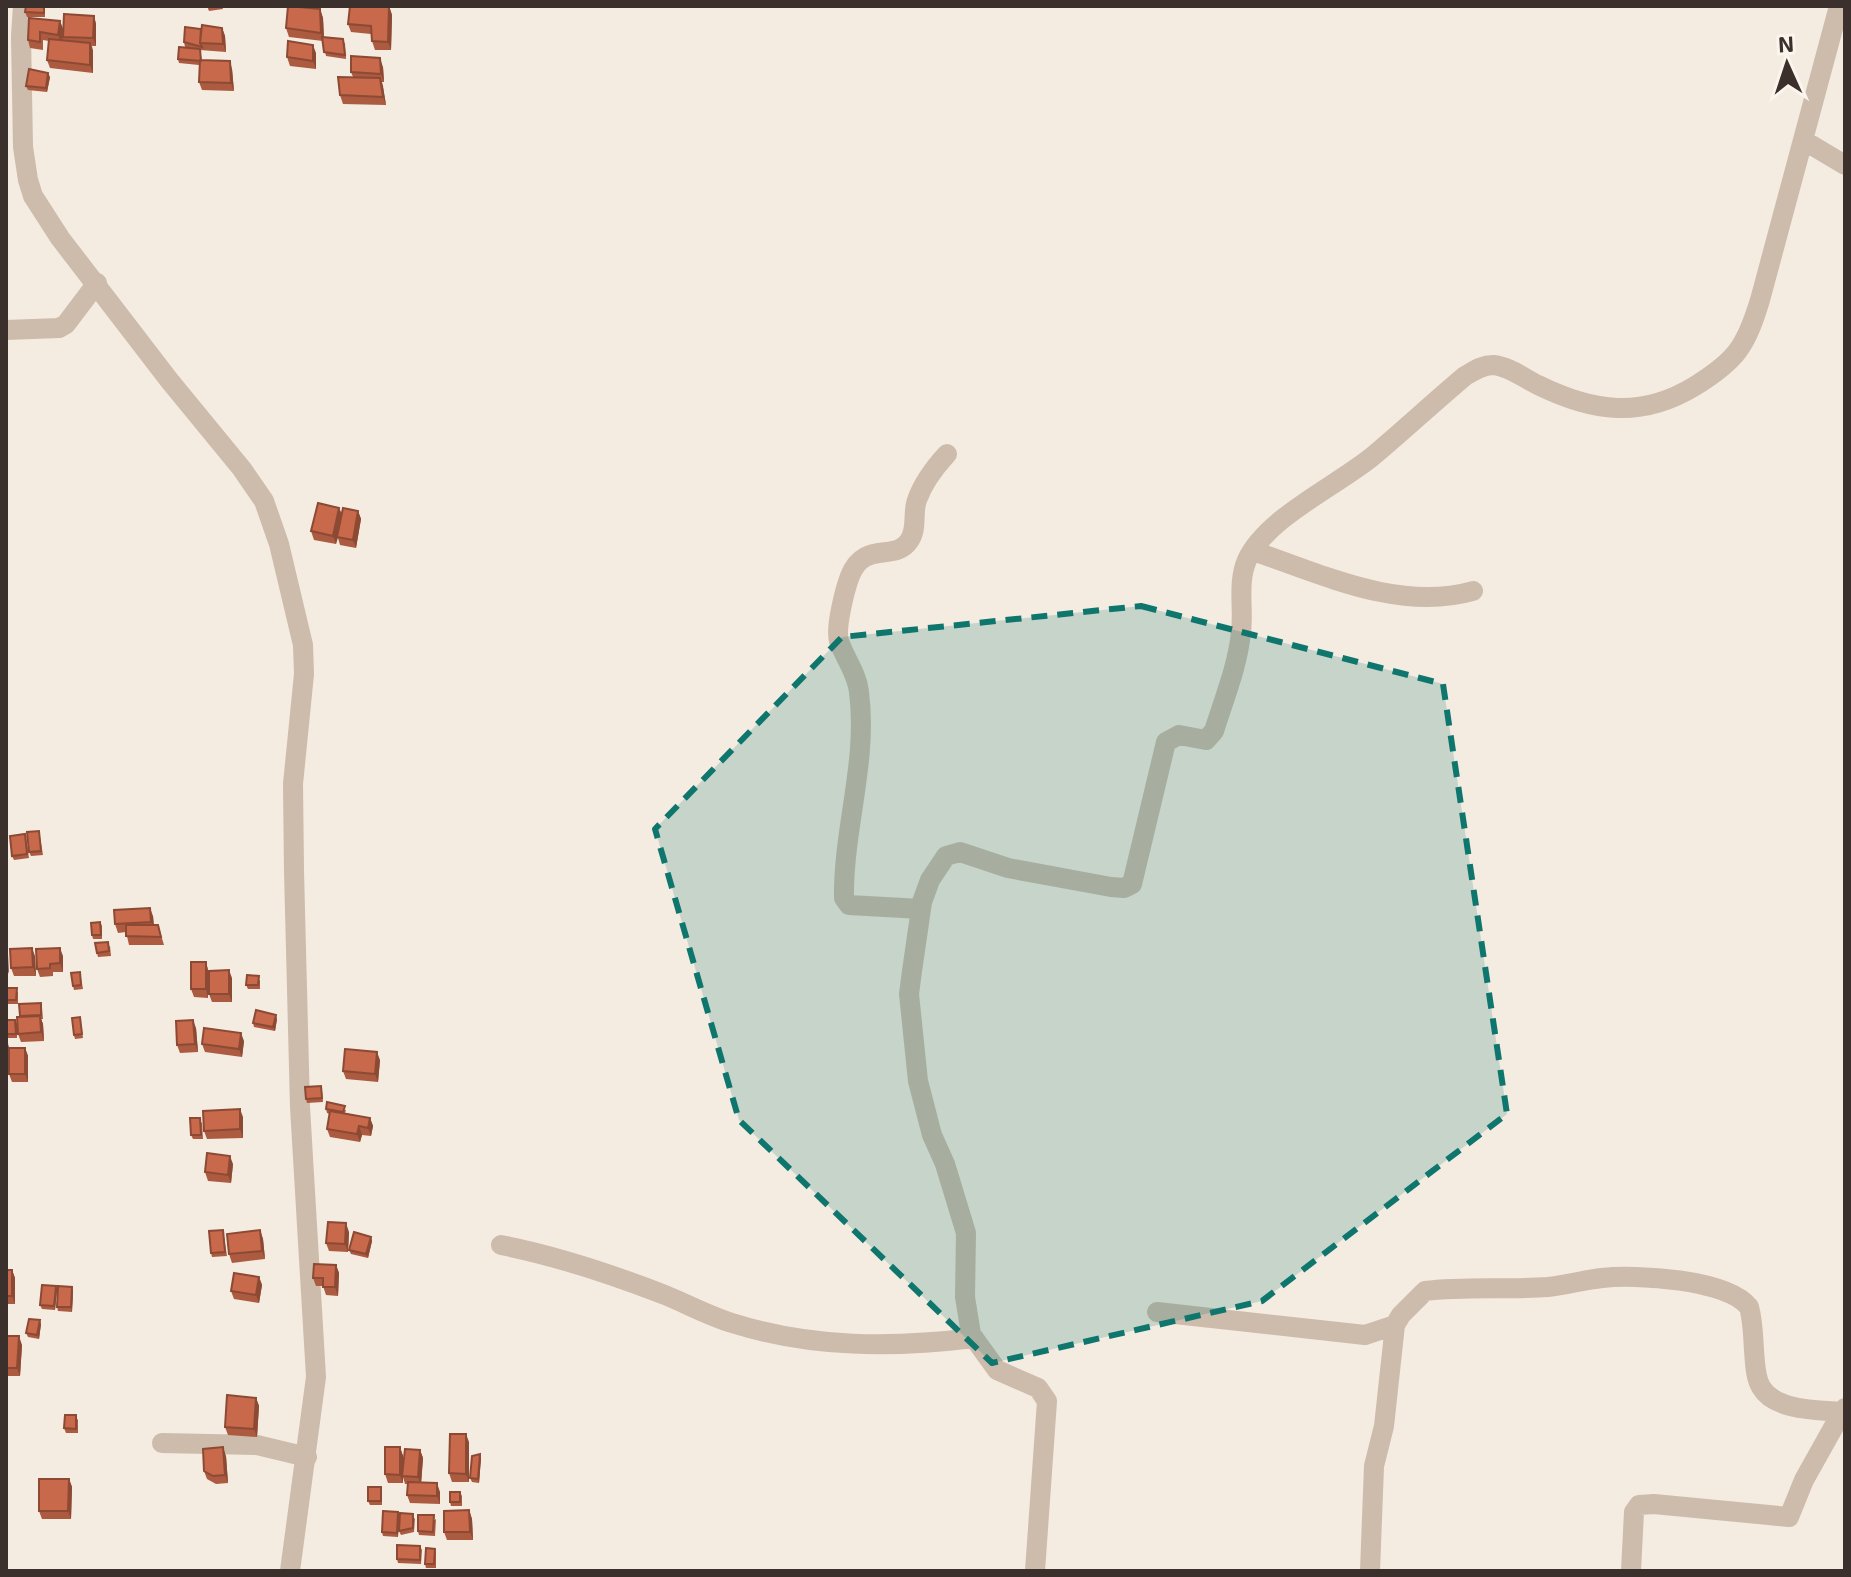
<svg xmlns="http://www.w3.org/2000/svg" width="1851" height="1577" font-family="'Exo 2',sans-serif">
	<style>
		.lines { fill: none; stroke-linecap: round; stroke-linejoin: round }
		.minor { stroke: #cdbbac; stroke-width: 20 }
		.tertiary { stroke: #cdbbac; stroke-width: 20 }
		.wall { fill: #ac5a40 }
		.shaded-wall { fill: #8c4a34 }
		.building { fill: #c8694b; stroke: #8c4a34; stroke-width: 2 }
		.marked { fill: #0f766e; fill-opacity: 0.2; stroke: #0f766e; stroke-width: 6; stroke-dasharray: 16 10; stroke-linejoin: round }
	</style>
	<rect width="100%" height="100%" fill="#f4ebe1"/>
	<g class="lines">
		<path class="minor" d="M1803 140 1845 165
			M6 330 59 328 66 324 97 283
			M1253 551C1322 574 1399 612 1473 591
			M921 909 849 905 844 898C843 829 868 762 859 692 857 673 845 659 839 641 835 628 845 589 850 576 864 540 895 562 909 541 918 529 912 513 917 500 923 483 935 467 947 454
			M501 1245C557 1256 611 1274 665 1295 687 1304 709 1316 732 1323 812 1348 892 1348 974 1338
			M1157 1312 1365 1335 1395 1325
			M162 1443 257 1445 307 1457
			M1035 1571 1047 1401 1038 1388 997 1370 971 1334 965 1297 966 1233 945 1164 932 1135 918 1081 909 994 912 971 922 902 930 880 946 856 960 852 1008 868 1111 887 1124 888 1132 884 1166 742 1179 735 1206 740 1214 731C1224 699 1238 665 1241 632 1244 608 1237 583 1247 560 1266 518 1338 485 1373 456 1404 430 1434 402 1465 376 1474 371 1482 365 1493 365 1508 366 1524 378 1538 385 1593 412 1641 419 1695 386 1737 360 1746 346 1760 300L1839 6
			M1370 1571 1374 1466 1384 1426 1395 1325 1401 1315 1425 1291C1466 1286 1507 1290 1548 1287 1566 1285 1584 1280 1602 1278 1635 1274 1727 1279 1749 1307 1753 1321 1753 1336 1754 1350 1755 1362 1755 1377 1761 1387 1775 1411 1818 1410 1842 1412L1845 1408
			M1631 1571 1634 1512 1639 1505 1654 1504 1789 1517 1804 1480 1842 1412"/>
		<path class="tertiary" d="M23 6 21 36 23 147 28 180 33 196 60 238 169 380 242 469 264 501 279 544 303 645 304 674 293 784 294 871 300 1107 316 1377 290 1571"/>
	</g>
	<path class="wall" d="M45 6V17H27L25 12Z
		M207 6H222L223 9 209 11Z
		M389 6 392 15 391 50H375L372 41 371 34 351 32 348 24Z
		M320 9 323 18 324 37 345 43 346 59 326 56 323 41 289 37 286 28Z
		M94 16 96 24V46H92L93 51V73L50 68 47 60 49 41 43 40V50L30 48 28 40 29 18 60 21 63 29Z
		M222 28 225 36 226 52 200 50 202 61 232 69 234 91 202 90 199 82V65L179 63 178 59 193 48 185 47 184 42 201 29Z
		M316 53V69L290 66 287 57Z
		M383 67 384 82H382L386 105 343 104 340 95 353 77 351 72Z
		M50 77 47 92 28 90 26 86Z
		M339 508 342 514 358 511 361 519 356 548 340 545 338 538 336 544 314 540 311 531Z
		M39 831 43 855 31 856 29 852Z
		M26 838 29 858 14 860 12 856Z
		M153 916 154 925H158L164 945H129L126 932 118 933 115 924Z
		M100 922 102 926V939H93L92 935Z
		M110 946 111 956 98 957 97 953Z
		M35 956 36 976H14L11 968Z
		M63 956V972H53V976L40 977 37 969Z
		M206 962 208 970V998L194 997 191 989Z
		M80 972 83 989 74 990 73 986Z
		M232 978V1002H212L209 994Z
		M260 980V989H248L246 985Z
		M6 988 18 992V1004H6Z
		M41 1003 42 1007 43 1019H41L43 1024 44 1041 21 1042 18 1034 20 1017Z
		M80 1017 83 1038 75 1039 74 1035Z
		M277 1019 275 1031 254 1027 253 1023Z
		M6 1020H15L17 1024V1038H6Z
		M196 1028 198 1052 180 1053 177 1045Z
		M244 1041 242 1057 205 1052 202 1044Z
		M6 1043H7L9 1047V1053L25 1048 28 1056V1082H12L9 1074V1062H6Z
		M380 1060 378 1082 346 1079 343 1071Z
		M322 1090 323 1102 307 1103 306 1099Z
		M326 1109 346 1110 345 1113 370 1118 373 1126 371 1136 362 1135 360 1142 330 1137 327 1129 330 1114 327 1113Z
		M243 1117V1138L207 1139 204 1131Z
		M202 1122 203 1139H193L191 1135Z
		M233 1164 231 1183 208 1181 205 1172Z
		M223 1230 227 1256 212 1257 211 1253Z
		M260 1230 263 1239 265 1259 232 1263 229 1254Z
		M349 1232 348 1252 329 1251 326 1243Z
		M371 1237 372 1241 368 1258 351 1254 349 1250Z
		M336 1265 339 1273 338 1296 326 1295 323 1286H316L313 1278Z
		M6 1270H12L15 1278V1304H6Z
		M259 1277 262 1285 259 1303 234 1299 231 1291Z
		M56 1286 57 1290 55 1310 42 1309 40 1305Z
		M73 1291 72 1312 58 1311 57 1307Z
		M41 1324 39 1339 28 1337 26 1333Z
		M6 1336 22 1345 20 1376H6Z
		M256 1398 259 1406 257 1437 228 1435 225 1427Z
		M78 1419V1433H66L64 1428Z
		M469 1442V1482H452L449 1473Z
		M400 1447 403 1456V1468L420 1450 423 1458 421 1483 440 1492V1504L410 1503 407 1495 408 1484H405L403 1477V1483H388L385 1474Z
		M480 1454 481 1458 479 1483 472 1482 470 1478Z
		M226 1456 228 1483 216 1484 207 1479 204 1471Z
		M69 1479 72 1487 71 1519H42L39 1511Z
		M382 1491V1505H370L368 1501Z
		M460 1492 462 1496V1506H451L450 1502Z
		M469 1510 472 1519 473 1540H447L444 1532Z
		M398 1512 399 1516 398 1537 383 1536 382 1532Z
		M415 1518 414 1532 401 1535 399 1531Z
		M436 1519 435 1536 419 1535 418 1531Z
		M420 1546 422 1550 421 1564 398 1563 397 1559Z
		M435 1549 436 1553V1568H426L425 1564Z"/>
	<path class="shaded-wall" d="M389 6 392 15 391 50 388 42Z
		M320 9 323 18 324 41 321 33Z
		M94 16 96 24V46L93 38Z
		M60 21 63 29 62 44 58 35Z
		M222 28 225 36 226 52 223 44Z
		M90 43 93 51V73L90 65Z
		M313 45 316 53V69L313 61Z
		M380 58 383 67 384 82 381 74Z
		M230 61 232 69 234 91 231 83Z
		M48 73 50 77 47 92 46 88Z
		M380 78 383 86 386 105 383 97Z
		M339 508 342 516 336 544 333 536Z
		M358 511 361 519 356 548 353 540Z
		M150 908 153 916 154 930 151 922Z
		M32 948 35 956 36 976 33 967Z
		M60 948 63 956V972L60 963Z
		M6 949 8 954 9 974 6 966Z
		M206 962 208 970V998L206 989Z
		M229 970 232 978V1002L229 994Z
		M276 1015 277 1019 275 1031 273 1027Z
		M40 1016 43 1024 44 1041 41 1032Z
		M193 1020 196 1028 198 1052 195 1044Z
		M241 1033 244 1041 242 1057 239 1049Z
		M25 1048 28 1056V1082L25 1074Z
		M377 1052 380 1060 378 1082 375 1074Z
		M240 1109 243 1117V1138L240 1129Z
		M370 1118 373 1126 371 1136 368 1128Z
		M359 1126 362 1135 360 1142 357 1134Z
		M230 1156 233 1164 231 1183 228 1175Z
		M346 1223 349 1232 348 1252 345 1244Z
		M260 1230 263 1239 265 1259 262 1251Z
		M371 1237 372 1241 368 1258 366 1254Z
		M336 1265 339 1273 338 1296 335 1287Z
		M12 1270 15 1278V1304L12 1296Z
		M259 1277 262 1285 259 1303 256 1295Z
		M56 1286 57 1290 55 1310 54 1306Z
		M72 1287 73 1291 72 1312 71 1307Z
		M40 1320 41 1324 39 1339 37 1335Z
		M19 1336 22 1345 20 1376 17 1368Z
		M256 1398 259 1406 257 1437 254 1429Z
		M466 1434 469 1442V1482L466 1474Z
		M223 1447 226 1456 228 1483 225 1475Z
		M400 1447 403 1456V1483L400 1475Z
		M420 1450 423 1458 421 1485 418 1477Z
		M480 1454 481 1458 479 1483 478 1479Z
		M69 1479 72 1487 71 1519 68 1511Z
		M437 1483 440 1492V1504L437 1496Z
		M469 1510 472 1519 473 1540 470 1532Z
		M398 1512 399 1516 398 1537 397 1533Z"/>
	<path class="building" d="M26 6H44V13L25 12Z
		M288 6 320 9 321 33 286 28Z
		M350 6H389L388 42 372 41 371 26 348 24Z
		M64 14 94 16 93 38 63 37Z
		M29 18 60 21 58 35 40 32V42L28 40Z
		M202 25 222 28 223 44 200 43Z
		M185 27 201 29 200 43 202 47 184 42Z
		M322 37 343 39 345 55 324 52Z
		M49 39 90 43V65L47 60Z
		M288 41 313 45V61L287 57Z
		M179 47 200 49 201 61 178 59Z
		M351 56 380 58 381 74 351 72Z
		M200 60 230 61 231 83 199 82Z
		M29 69 48 73 46 88 26 86Z
		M338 77 380 78 383 97 340 95Z
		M318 503 339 508 333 536 311 531Z
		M343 508 358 511 353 540 337 537Z
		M39 831 41 851 29 852 27 832Z
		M25 834 27 854 12 856 10 836Z
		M150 908 151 922 115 924 114 910Z
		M100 922 101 935H92L91 923Z
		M126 925H158L161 937 126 936Z
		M108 942 109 951 97 953 95 943Z
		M32 948 33 967 11 968 10 949Z
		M60 948V963L50 964V968L37 969 36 949Z
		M191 962H206V989H191Z
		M229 970V994H209V971Z
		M80 972 81 985 73 986 71 973Z
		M247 975 259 976 258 985H246Z
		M6 988H17L16 1000H6Z
		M41 1003V1015L20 1016 19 1004Z
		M256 1010 276 1015 273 1027 253 1023Z
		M40 1016 41 1032 18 1034 17 1017Z
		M80 1017 82 1034 74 1035 72 1018Z
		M6 1020H15L16 1034H6Z
		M193 1020 195 1044 177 1045 176 1021Z
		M204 1028 241 1033 239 1049 202 1044Z
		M6 1043H7L9 1058H6Z
		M9 1048H25V1074H9Z
		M345 1049 377 1052 375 1074 343 1071Z
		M321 1086 322 1098 306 1099 305 1087Z
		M327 1102 345 1106 343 1112 326 1109Z
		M240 1109V1129L204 1131 203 1111Z
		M330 1111 370 1118 368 1128 359 1126 357 1134 327 1129Z
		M190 1118H200L201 1135H191Z
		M207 1153 230 1156 228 1175 205 1172Z
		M328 1222 346 1223 345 1244 326 1243Z
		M223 1230 225 1252 211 1253 209 1231Z
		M260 1230 262 1251 229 1254 227 1234Z
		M354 1232 371 1237 366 1254 349 1250Z
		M314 1264 336 1265 335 1287H323V1278H313Z
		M6 1270H12V1296H6Z
		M234 1273 259 1277 256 1295 231 1291Z
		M42 1285 56 1286 54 1306 40 1305Z
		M58 1286 72 1287 71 1307H57Z
		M29 1319 40 1320 37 1335 26 1333Z
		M6 1336H19L17 1368H6Z
		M227 1395 256 1398 254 1429 225 1427Z
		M65 1415H76V1429L64 1428Z
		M450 1434H466V1474L449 1473Z
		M223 1447 225 1475 213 1476 204 1471 203 1449Z
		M385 1447H400V1475L385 1474Z
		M405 1449 420 1450 418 1477 402 1476Z
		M480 1454 478 1479 470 1478 472 1456Z
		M39 1479H69L68 1511H39Z
		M408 1482 437 1483V1496L407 1495Z
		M368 1487H381V1501H368Z
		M450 1492H460V1502H450Z
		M469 1510 470 1532H444V1511Z
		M383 1511 398 1512 397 1533 382 1532Z
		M400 1513 413 1514V1528L399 1531Z
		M418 1515H434L433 1532 418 1531Z
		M397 1545 420 1546V1560L397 1559Z
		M426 1548 435 1549 434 1564H425Z"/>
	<path class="marked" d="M1141 606 1443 684 1507 1114 1262 1301 992 1363 739 1120 655 829 842 637Z"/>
	<rect width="1851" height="1577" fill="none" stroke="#3b302b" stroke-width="16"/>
	<g transform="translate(1787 64) rotate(357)" stroke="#fbf5ee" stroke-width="6" paint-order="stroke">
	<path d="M0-6L14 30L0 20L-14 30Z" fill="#3b302b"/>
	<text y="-12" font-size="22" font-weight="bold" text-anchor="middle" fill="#3b302b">N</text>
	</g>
</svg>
